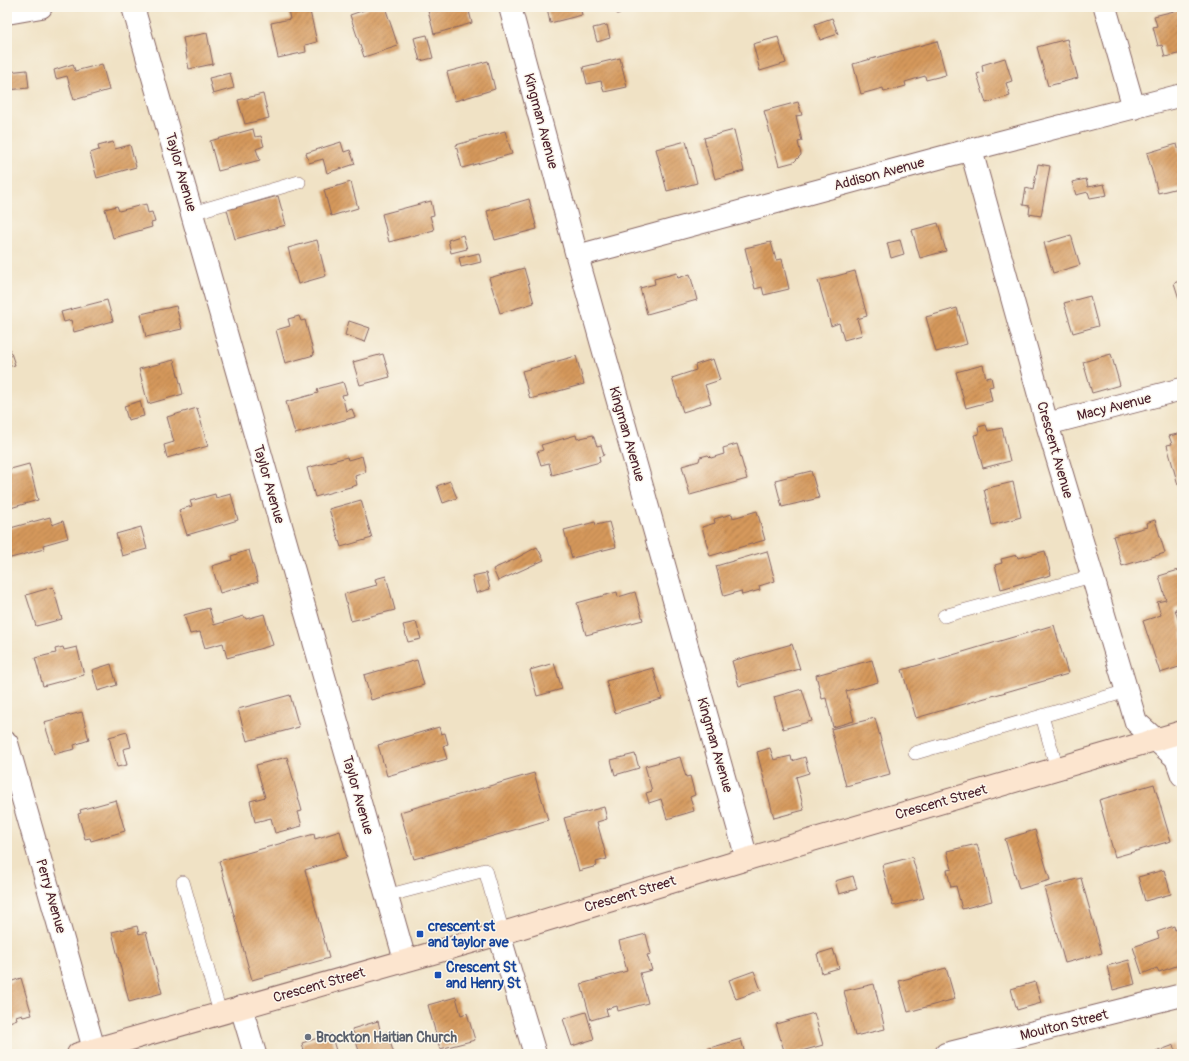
<svg xmlns="http://www.w3.org/2000/svg" width="1189" height="1061" font-family="Pangolin,sans-serif">
	<style>
		.building { fill: url(#building-hatch) }
		.lines { fill: none; stroke-linecap: round; stroke-linejoin: round }
		.service-casing { stroke: #846361; stroke-width: 14 }
		.minor-casing { stroke: #846361; stroke-width: 24 }
		.secondary-casing { stroke: #846361; stroke-width: 24 }
		.service { stroke: #fff; stroke-width: 13 }
		.minor { stroke: #fff; stroke-width: 22 }
		.secondary { stroke: #fce5cf; stroke-width: 22 }
		.transit-dot { fill: #1a4fb4; stroke: #fbf7ec; stroke-width: 1.5 }
		.worship-dot { fill: #6b7280; stroke: #fbf7ec; stroke-width: 1.5 }
		.labels { text-anchor: middle; dominant-baseline: central; stroke-width: 3; stroke-linejoin: round; paint-order: stroke }
		.street-label { font-size: 14px; fill: #4a1f2b; stroke: #fbf7ec }
		.transit-label { font-size: 14px; font-weight: bold; fill: #164399; stroke: #fbf7ec; text-anchor: start }
		.worship-label { font-size: 14px; font-weight: bold; fill: #5b616d; stroke: #fbf7ec; text-anchor: start }
	</style>
	<defs>
		<pattern id="building-hatch" width="6" height="6" patternUnits="userSpaceOnUse"><rect width="6" height="6" fill="#d5995b"/><path d="M-1 1l2-2M0 6l6-6M5 7l2-2" fill="none" stroke="#af7c4b"/></pattern>
	</defs>
	<rect width="100%" height="100%" fill="#fbf7ec"/>
	<filter id="ink" filterUnits="userSpaceOnUse"><feTurbulence type="fractalNoise" baseFrequency=".025" numOctaves="2"/><feDisplacementMap in="SourceGraphic" scale="8" xChannelSelector="R" yChannelSelector="G"/><feConvolveMatrix kernelMatrix="1 2 1 2 8 2 1 2 1" color-interpolation-filters="sRGB"/></filter>
	<filter id="wash" filterUnits="userSpaceOnUse"><feTurbulence type="fractalNoise" baseFrequency=".012" numOctaves="4" result="noise"/><feDisplacementMap in="SourceGraphic" scale="16" xChannelSelector="R" yChannelSelector="G"/><feGaussianBlur stdDeviation="0.9" result="paint"/><feColorMatrix in="noise" values="0 0 0 0 0 0 0 0 0 0 0 0 0 0 0 0 0 1.4 0 .05"/><feComposite in="paint" operator="in"/></filter>
	<g filter="url(#wash)">
		<rect width="100%" height="100%" fill="#f0e2c5"/>
		<g id="blocks">
			<path class="building" d="M302 7H309L317 42 305 45 306 52 278 58 271 23 290 19 288 10Z
				M373 7H385L398 46 364 57 350 15Z
				M427 7H468L472 23 434 34Z
				M547 7H580L582 15 550 23Z
				M615 7H631L632 10 617 14Z
				M1182 9V53L1165 57 1162 45 1158 46 1153 27 1157 26 1154 16Z
				M832 18 838 34 820 40 815 24Z
				M607 25 610 38 597 42 593 28Z
				M207 33 213 64 189 69 183 38Z
				M427 35 433 58 420 61 414 38Z
				M778 37 786 63 760 71 753 44Z
				M1067 39 1078 78 1048 86 1037 47Z
				M937 41 946 75 926 80 925 76 905 82 906 86 884 92 883 88 861 94 853 64Z
				M620 58 627 87 604 92 601 81 587 84 583 67Z
				M1005 58 1012 81 1006 83 1010 96 986 103 977 74 983 72 982 65Z
				M488 61 495 89 455 101 447 72Z
				M73 64 75 71 102 64 109 90 74 100 67 76 56 79 54 70Z
				M27 70 29 88 7 90V72Z
				M230 73 234 88 213 94 209 78Z
				M263 94 269 118 245 124 238 100Z
				M798 102 802 115 796 116 802 141 798 142 801 155 794 162 779 166 764 111Z
				M253 129 255 137 261 136 264 146 256 149 260 160 218 171 210 141Z
				M734 130 744 171 715 179 704 138Z
				M505 131 512 154 462 168 456 145Z
				M686 141 697 183 667 191 656 149Z
				M113 142 115 149 130 145 136 167 97 178 90 153 99 150 98 146Z
				M341 142 344 152 350 150 355 164 327 173 323 159 309 163 306 153Z
				M1177 144 1182 164V187L1158 193 1147 153Z
				M1038 164 1050 166 1041 216 1029 214 1030 206 1023 205 1026 188 1033 190Z
				M1086 179 1088 187 1104 184 1107 195 1090 198 1088 192 1076 195 1072 182Z
				M351 182 358 208 331 216 324 190Z
				M278 196 286 225 235 239 227 210Z
				M529 199 537 229 495 240 487 211Z
				M431 201 434 215 430 216 434 230 389 242 382 214Z
				M146 204 148 213 152 212 155 222 151 223 152 227 113 238 105 209 117 206 119 211Z
				M938 223 946 251 920 258 912 230Z
				M463 235 467 249 451 253 448 240Z
				M1071 235 1080 265 1053 273 1044 243Z
				M317 240 326 276 298 284 288 248Z
				M900 240 904 254 891 258 887 243Z
				M771 242 776 260 782 259 789 289 764 295 762 287 755 289 745 248Z
				M479 253 481 262 461 267 459 258Z
				M524 268 534 303 500 313 489 278Z
				M855 271 867 316 857 319 862 335 844 340 839 323 831 326 818 281Z
				M677 273 678 278 690 274 697 300 647 314 640 288 655 284 654 279Z
				M1182 280V308L1174 283Z
				M1090 296 1098 326 1073 333 1064 303Z
				M107 300 113 321 74 332 71 320 64 322 61 312Z
				M176 306 182 329 146 337 141 314Z
				M957 308 967 344 936 352 926 317Z
				M299 316 301 321 305 320 314 355 285 363 276 330 290 326 288 319Z
				M349 321 370 328 365 342 345 335Z
				M7 341 15 365 7 367Z
				M383 354 390 377 360 385 353 362Z
				M1111 354 1120 385 1092 393 1083 362Z
				M576 356 584 384 530 399 522 371Z
				M713 359 720 380 705 385 711 403 683 412 672 378 696 370 695 365Z
				M174 360 183 394 148 404 139 369Z
				M983 365 986 378 991 377 993 386 989 387 992 401 966 408 956 372Z
				M343 382 347 394 342 395 346 411 352 409 355 417 295 434 286 402 318 393 317 389Z
				M140 401 144 416 128 420 124 406Z
				M197 408 208 446 167 458 164 445 174 442 167 417Z
				M986 425 988 431 1002 428 1010 461 983 468 974 435 979 434 978 427Z
				M1182 433V484L1178 485 1167 445 1172 444 1169 436Z
				M576 435 577 439 593 435 597 446 601 445 604 455 599 457 600 462 552 475 549 463 541 465 537 452 543 450 541 445Z
				M737 444 747 479 690 495 682 466 699 461 700 457 708 455 711 458 724 454 723 448Z
				M362 456 366 472 355 476 357 485 315 497 307 468 347 457 348 460Z
				M29 464 38 500 7 509V470Z
				M811 471 819 498 782 507 775 480Z
				M450 481 457 498 443 503 437 486Z
				M1013 482 1021 517 992 525 984 489Z
				M215 494 216 498 231 494 238 520 187 535 179 510 192 506 190 501Z
				M361 500 372 538 341 547 329 509Z
				M757 511 765 540 710 556 702 527 715 523 714 519 732 514 733 518Z
				M50 517 52 525 63 521 68 538 43 545 44 549 7 559V529Z
				M1155 520 1165 553 1122 566 1113 536 1147 527 1146 523Z
				M595 522 596 525 609 522 616 547 572 558 564 530Z
				M141 527 147 549 122 556 116 534Z
				M537 547 544 560 498 581 493 569 515 559Z
				M249 550 258 582 220 593 212 566 232 560 231 556Z
				M767 551 775 581 759 586 760 590 742 595 741 591 724 596 716 566Z
				M1045 551 1051 575 1001 589 995 565 1002 563 1001 559 1017 555 1018 558Z
				M1182 569V607L1175 609 1182 632V666L1160 673 1143 621 1161 615 1157 602 1166 600 1159 576Z
				M486 573 490 589 476 593 472 576Z
				M386 576 395 610 351 621 344 594 377 585 375 579Z
				M53 587 62 619 36 626 26 595Z
				M617 592 618 597 635 592 643 620 586 635 577 603Z
				M209 608 214 625 244 616 246 619 264 614 273 645 227 658 223 643 205 648 200 632 190 634 184 615Z
				M416 622 421 639 408 642 403 625Z
				M1054 625 1068 674 916 718 902 670Z
				M792 644 800 669 739 686 732 661Z
				M63 647 64 650 77 647 84 675 43 686 35 658 56 653 55 649Z
				M417 660 424 685 371 700 364 675Z
				M872 660 878 682 846 691 854 721 833 727 826 698 822 699 816 675Z
				M554 663 562 689 537 696 530 670Z
				M111 664 117 685 98 691 92 670Z
				M653 668 662 699 615 713 606 681Z
				M802 689 812 721 783 729 774 697Z
				M290 695 299 727 247 741 238 709Z
				M82 712 89 740 74 745 75 749 54 754 44 722Z
				M875 718 890 774 846 786 831 729Z
				M439 727 441 734 445 733 448 744 443 746 447 759 387 776 378 745Z
				M127 732 131 747 123 749 127 765 117 767 109 737Z
				M770 748 774 760 791 756 792 761 805 757 809 773 796 777 804 810 774 818 757 752Z
				M635 754 639 768 615 775 611 760Z
				M287 757 302 811 298 812 302 826 275 833 271 818 255 822 250 801 265 797 256 765Z
				M680 757 686 777 690 776 695 795 690 797 694 811 667 819 661 799 649 803 646 793 652 791 645 766Z
				M534 773 548 820 414 859 400 812Z
				M1154 784 1171 841 1115 857 1099 800Z
				M116 800 125 831 91 841 90 838 85 839 78 814 81 813 80 810Z
				M604 807 607 819 597 822 607 859 596 862 597 866 579 871 564 818Z
				M1035 830 1050 880 1019 889 1005 839Z
				M340 831 347 857 305 870 329 958 252 980 219 861 314 834 315 839Z
				M977 844 992 901 962 909 956 886 951 887 947 870 952 869 947 851Z
				M912 857 924 898 893 906 882 865Z
				M1164 870 1171 894 1145 901 1138 877Z
				M853 876 857 889 839 894 835 881Z
				M1081 878 1102 953 1065 963 1044 888Z
				M137 926 139 934 146 932 162 993 129 1002 112 932Z
				M1174 926 1175 930 1182 927V964L1159 972 1157 968 1142 974 1133 947 1159 938 1157 932Z
				M646 934 651 954 647 955 652 970 640 973 648 1003 618 1011 617 1006 606 1009 608 1015 591 1020 581 984 627 971 619 941Z
				M833 949 839 968 822 973 817 954Z
				M1129 960 1135 984 1113 990 1107 966Z
				M946 968 955 999 908 1012 899 981Z
				M754 971 761 990 736 999 729 980Z
				M21 978 32 1015 23 1017 22 1014 16 1016 17 1019 7 1023V983Z
				M1035 982 1041 1003 1017 1010 1011 989Z
				M874 984 885 1029 855 1036 844 991Z
				M456 997 461 1015 467 1013 475 1040 440 1049 428 1005Z
				M586 1012 594 1039 572 1046 563 1019Z
				M814 1013 823 1045 791 1054H785L776 1024Z
				M378 1021 381 1034 387 1032 394 1054H360L352 1029Z
				M331 1034 337 1054H305L302 1043Z
				M741 1039 745 1054H704L703 1050Z
				M1174 1045 1177 1054H1150Z"/>
		</g>
	</g>
	<g filter="url(#ink)">
		<use href="#blocks" fill-opacity="0" stroke="#846361" stroke-width="1"/>
		<g class="lines">
			<g class="service-casing">
				<path id="service" d="M192 213 299 182
					M944 616 1092 576
					M1042 716 1057 769
					M915 753 1127 691
					M183 882 220 1013
					M386 896 485 870 503 933"/>
			</g>
			<g class="minor-casing">
				<path id="minor" d="M133 7 405 960
					M510 7 577 256 747 859
					M1105 7 1134 108
					M7 13 41 7
					M971 150 1047 424 1136 722 1176 758 1182 775
					M577 256 950 155 1182 95
					M1047 424 1182 389
					M7 743 94 1049
					M499 934 535 1054
					M241 1007 255 1054
					M946 1054 1182 995"/>
			</g>
			<g class="secondary-casing">
				<path id="secondary" d="M78 1054 503 933 747 859 1182 732"/>
			</g>
			<use href="#service" class="service"/>
			<use href="#minor" class="minor"/>
			<use href="#secondary" class="secondary"/>
		</g>
	</g>
	<g class="transit-dot">
		<rect x="416" y="930" width="8" height="8" rx="2"/>
		<rect x="434" y="971" width="8" height="8" rx="2"/>
	</g>
	<circle class="worship-dot" cx="308" cy="1037" r="4"/>
	<g class="labels">
		<g class="street-label">
			<text transform="translate(541 121) rotate(75)">Kingman Avenue</text>
			<text transform="translate(181 172) rotate(74)">Taylor Avenue</text>
			<text transform="translate(879 174) rotate(-15)">Addison Avenue</text>
			<text transform="translate(1114 407) rotate(-14)">Macy Avenue</text>
			<text transform="translate(627 434) rotate(74)">Kingman Avenue</text>
			<text transform="translate(1055 450) rotate(74)">Crescent Avenue</text>
			<text transform="translate(269 484) rotate(74)">Taylor Avenue</text>
			<text transform="translate(715 745) rotate(74)">Kingman Avenue</text>
			<text transform="translate(358 795) rotate(74)">Taylor Avenue</text>
			<text transform="translate(941 802) rotate(-16)">Crescent Street</text>
			<text transform="translate(630 894) rotate(-17)">Crescent Street</text>
			<text transform="translate(51 896) rotate(74)">Perry Avenue</text>
			<text transform="translate(319 985) rotate(-16)">Crescent Street</text>
			<text transform="translate(1064 1025) rotate(-14)">Moulton Street</text>
		</g>
		<g class="transit-label">
			<text x="428" y="926">crescent st<tspan x="428" dy="16">and taylor ave</tspan></text>
			<text x="446" y="967">Crescent St<tspan x="446" dy="16">and Henry St</tspan></text>
		</g>
		<g class="worship-label">
			<text x="316" y="1037">Brockton Haitian Church</text>
		</g>
	</g>
	<rect width="1189" height="1061" fill="none" stroke="#fbf7ec" stroke-width="24"/>
</svg>
